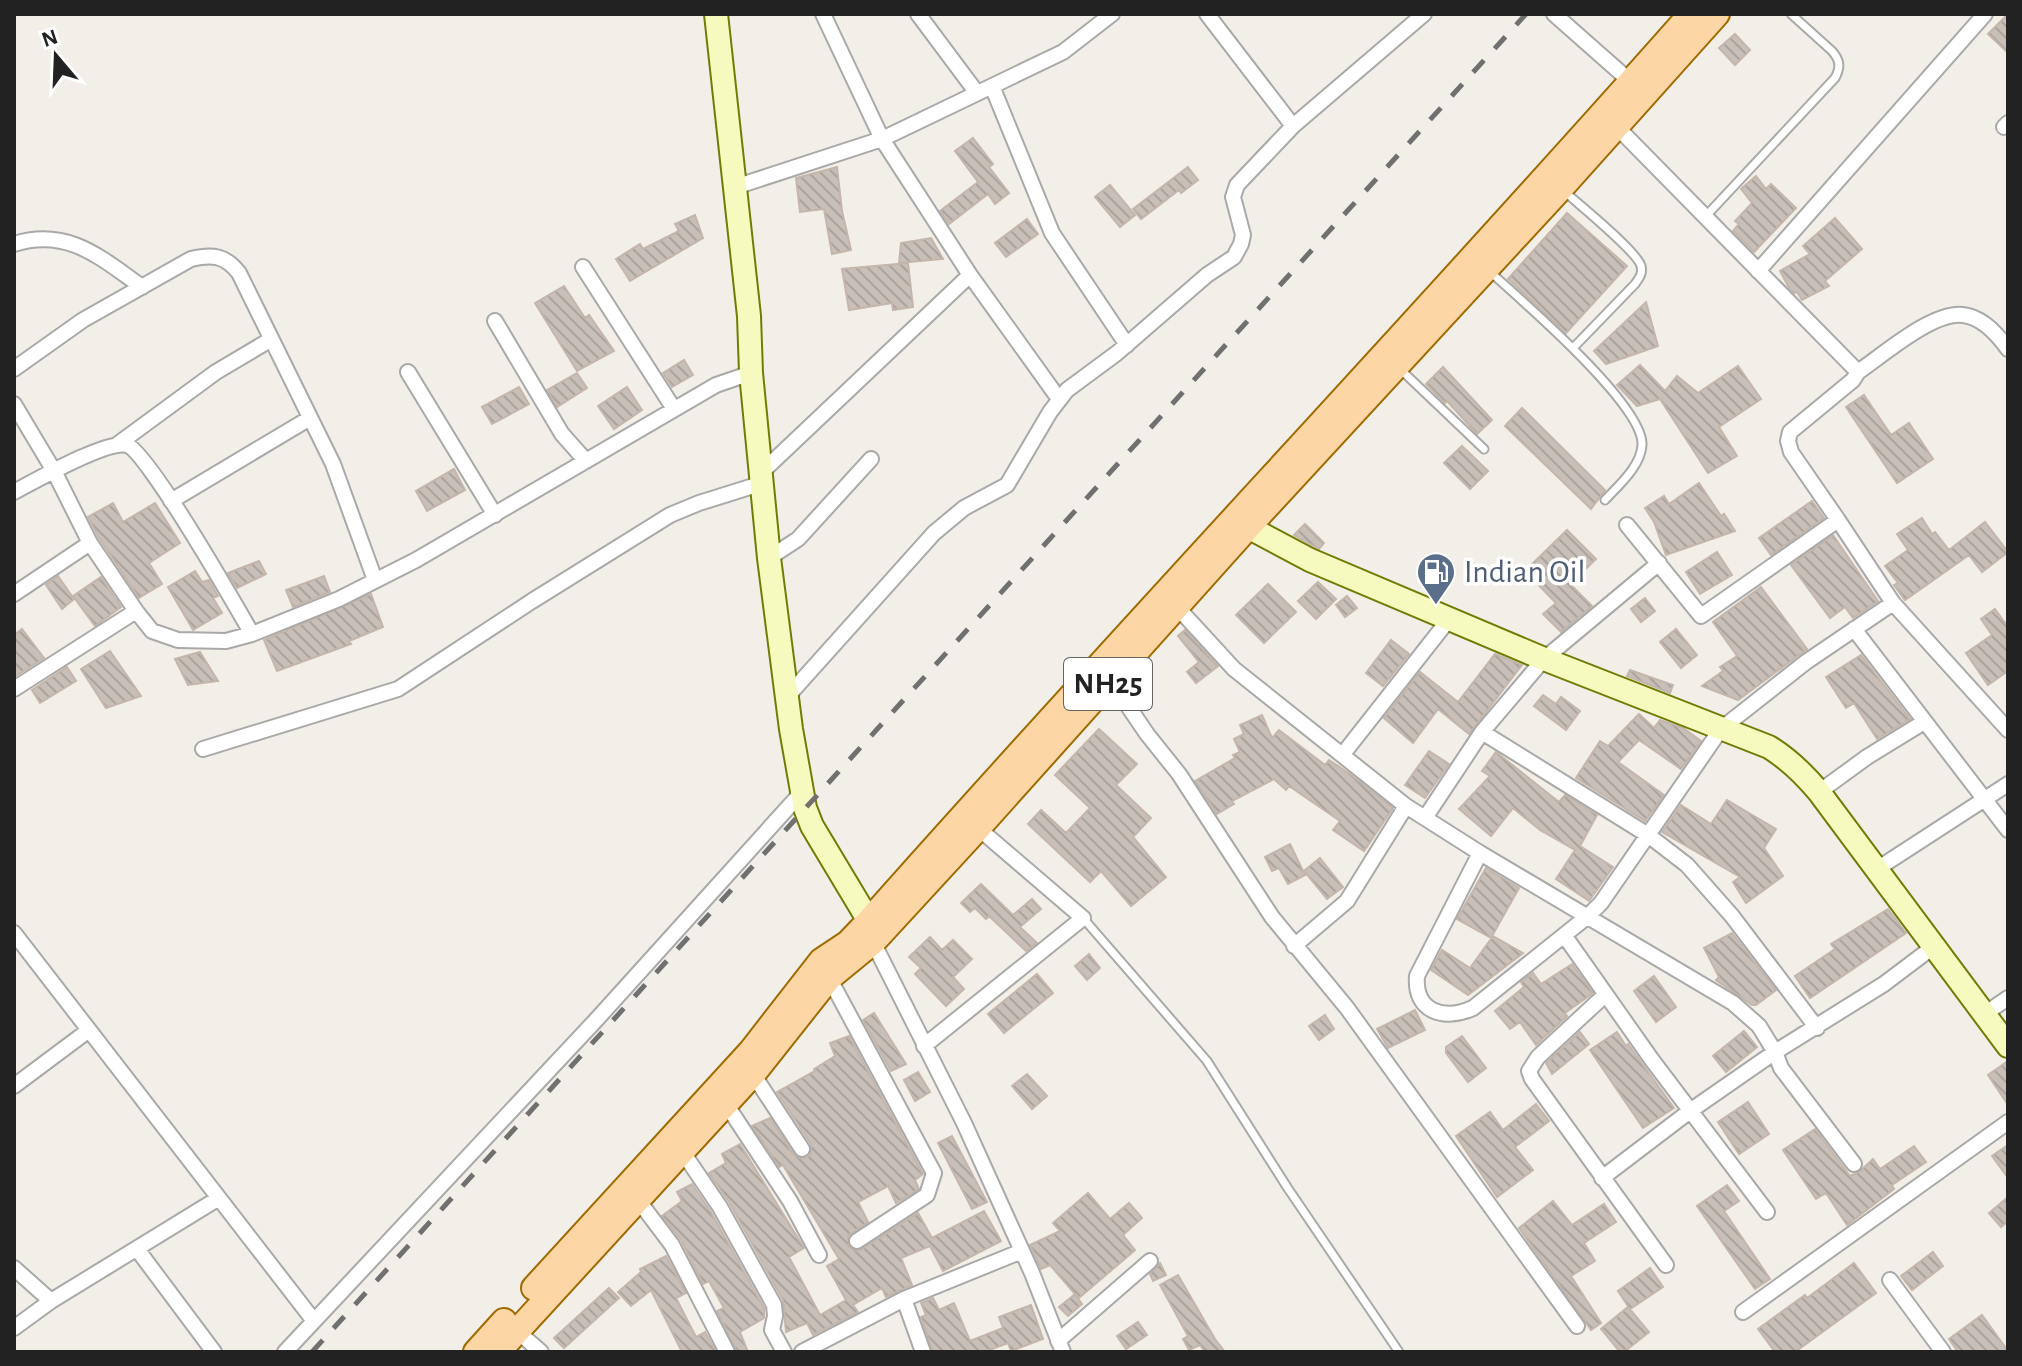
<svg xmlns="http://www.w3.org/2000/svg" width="2022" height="1366" font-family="'Alegreya Sans',sans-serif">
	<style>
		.building { fill: url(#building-back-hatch); stroke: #c4b6ab; stroke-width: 2 }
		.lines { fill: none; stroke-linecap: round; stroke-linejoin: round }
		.lane-casing { stroke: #a9a9a9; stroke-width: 11 }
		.street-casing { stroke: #a9a9a9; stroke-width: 18 }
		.secondary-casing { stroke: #707d05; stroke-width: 26 }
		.primary-casing { stroke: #a06b00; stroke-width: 28 }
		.lane { stroke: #fff; stroke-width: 7 }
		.street { stroke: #fff; stroke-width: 14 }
		.secondary { stroke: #f7fabf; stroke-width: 22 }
		.primary { stroke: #fcd6a4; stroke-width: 24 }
		.rail { stroke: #707070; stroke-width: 5; stroke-dasharray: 16 16; stroke-linecap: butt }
		.labels { text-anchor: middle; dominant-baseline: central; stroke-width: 7; stroke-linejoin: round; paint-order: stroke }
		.shield { fill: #fff; stroke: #646464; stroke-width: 2 }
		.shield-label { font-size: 30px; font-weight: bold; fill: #222 }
		.service-label { font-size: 32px; fill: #4e5e75; stroke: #fff; text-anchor: start }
	</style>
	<defs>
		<pattern id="building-back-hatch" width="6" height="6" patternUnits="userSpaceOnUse" patternTransform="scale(2)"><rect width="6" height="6" fill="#c7bfb8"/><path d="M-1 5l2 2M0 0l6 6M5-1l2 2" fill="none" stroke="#aba49e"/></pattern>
	</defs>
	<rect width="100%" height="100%" fill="#f2efe9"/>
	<path class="building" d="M2008 14V53L1988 34Z
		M1735 34 1750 50 1735 65 1719 48Z
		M973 138 993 164 989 167 1009 193 995 204 988 194 949 224 940 211 978 182 955 151Z
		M837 167 842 211 851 250 832 254 824 209 800 212 796 178Z
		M1188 167 1198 180 1181 193 1179 190 1141 219 1133 209Z
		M1756 176 1766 189 1771 184 1796 208 1754 252 1733 231 1739 224 1735 221 1752 203 1741 189Z
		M1110 185 1135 215 1120 227 1095 197Z
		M1567 213 1627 266 1566 333 1508 279Z
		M695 215 703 238 630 281 616 259 640 244 643 249 679 231 675 224Z
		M1835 218 1862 249 1825 281 1829 286 1802 300 1797 292 1794 293 1789 288 1780 271 1810 254 1803 246Z
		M1027 219 1038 234 1006 257 995 243Z
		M931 238 943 259 899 263 901 243Z
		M908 263 913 307 893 310 892 303 849 310 842 269Z
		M564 286 585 318 589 315 614 351 577 371 535 303Z
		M1646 302 1658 346 1606 364 1594 351Z
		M684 360 693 375 672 387 663 373Z
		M1640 365 1665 391 1677 376 1698 393 1738 366 1761 399 1719 427 1737 456 1708 473 1660 399 1637 406 1617 385Z
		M1443 367 1492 420 1477 434 1447 401 1445 403 1426 384Z
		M577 373 587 388 557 407 547 390Z
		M519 387 529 404 492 424 482 407Z
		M627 387 642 410 614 429 598 406Z
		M1864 395 1891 435 1909 423 1933 459 1897 483 1846 407Z
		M1522 408 1605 490 1591 509 1505 426Z
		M1462 446 1488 471 1470 489 1444 463Z
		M454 469 465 490 427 511 416 491Z
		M1699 483 1721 516 1724 514 1735 531 1666 555 1654 522 1645 508 1664 496 1669 504Z
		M1812 501 1824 518 1771 555 1759 538Z
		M113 503 123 522 155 503 180 543 149 563 162 584 139 598 99 538 88 517Z
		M1922 518 1932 534 1935 532 1949 550 1985 522 2008 552 1982 572 1969 555 1905 600 1894 585 1898 583 1885 566 1908 550 1897 534Z
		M1305 524 1324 543 1319 549 1294 535Z
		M1567 530 1596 559 1570 584 1592 606 1561 632 1543 614 1556 603 1525 571Z
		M1833 535 1878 601 1853 618 1845 607 1830 618 1791 565Z
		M1717 552 1732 575 1700 594 1686 572Z
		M259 561 266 574 237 588 228 573Z
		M195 571 202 582 209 580 218 596 213 598 222 613 193 630 168 587Z
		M58 576 74 599 62 609 46 585Z
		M324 576 330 592 293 607 286 590Z
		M101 577 121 607 95 626 73 596Z
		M1318 582 1336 599 1316 619 1298 601Z
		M1268 584 1296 612 1264 643 1236 615Z
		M1761 587 1807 649 1738 700 1702 686 1723 671 1720 667 1737 656 1713 622Z
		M371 594 383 627 349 641 351 644 277 671 264 640Z
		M1347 596 1357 608 1345 617 1336 605Z
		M1645 598 1655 611 1641 622 1631 609Z
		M1995 609 2008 627V671L1988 685 1966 653 1992 635 1981 619Z
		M22 629 44 658 14 677V635Z
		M1676 629 1697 655 1681 668 1660 642Z
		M1185 630 1218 666 1196 683 1187 672 1199 662 1178 636Z
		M1391 640 1409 654 1383 686 1366 673Z
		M110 651 141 696 106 708 81 669Z
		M200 652 218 681 188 685 175 659Z
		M1495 654 1522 665 1469 734 1438 709 1413 743 1384 718 1420 672 1458 702Z
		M1861 655 1910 719 1877 739 1854 703 1846 708 1826 677Z
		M67 667 76 681 40 703 32 690Z
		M1630 670 1673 685 1670 693 1627 676Z
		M1543 695 1556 704 1561 697 1580 711 1566 730 1534 706Z
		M1639 714 1654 728 1660 720 1683 728 1701 741 1681 769 1639 740 1618 762 1664 795 1645 821 1576 778 1600 741 1608 746Z
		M1262 715 1272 738 1279 730 1325 765 1329 760 1350 774 1393 808 1364 851 1333 830 1340 821 1289 786 1286 790 1274 779 1232 801 1234 804 1217 814 1195 781 1235 758 1233 755 1240 752 1234 739 1244 734 1240 725Z
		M1099 729 1137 764 1116 785 1151 818 1133 837 1166 877 1131 906 1101 871 1090 882 1028 824 1041 810 1066 833 1090 808 1055 775Z
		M1429 751 1449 764 1425 798 1405 785Z
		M1496 752 1559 802 1565 795 1597 815 1580 846 1613 867 1589 901 1556 879 1575 850 1540 830 1513 808 1491 836 1459 809 1490 776 1482 771Z
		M1727 800 1776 829 1764 848 1783 876 1746 903 1733 882 1740 877 1662 832 1681 805 1711 824Z
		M1290 844 1305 875 1288 884 1279 868 1272 871 1265 857Z
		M1320 858 1343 887 1327 899 1304 871Z
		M1486 868 1519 888 1491 938 1457 919Z
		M981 884 1013 915 1032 899 1041 909 1020 927 1037 943 1026 951 989 916 986 919 975 908 970 912 961 903Z
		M1888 909 1906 933 1810 998 1795 976 1835 949 1831 944Z
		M1732 933 1776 990 1756 1005H1752L1716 980 1719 977 1704 948Z
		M1493 936 1523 953 1468 995 1431 970 1442 950 1470 968Z
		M930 937 942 950 953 940 972 959 953 977 964 989 946 1006 915 974 921 968 909 957Z
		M1089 954 1100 968 1087 980 1075 966Z
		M1572 964 1593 993 1565 1013 1567 1016 1536 1045 1520 1022 1510 1029 1495 1011 1524 987 1521 982 1533 973 1541 984Z
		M1037 974 1053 993 1004 1033 988 1014Z
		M1654 976 1676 1007 1656 1022 1634 991Z
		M1415 1010 1425 1030 1388 1048 1377 1029Z
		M874 1013 906 1064 891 1071 863 1020Z
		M1325 1015 1334 1029 1319 1040 1309 1026Z
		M1744 1031 1757 1047 1726 1072 1713 1056Z
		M1580 1032 1589 1044 1552 1074 1546 1063Z
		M1617 1032 1626 1046 1628 1044 1674 1108 1643 1128 1590 1050Z
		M849 1036 923 1174 915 1180 919 1189 896 1203 888 1186 858 1202 868 1222 848 1236 849 1247 857 1251 862 1249 918 1213 932 1238 984 1211 1001 1241 943 1271 930 1246 901 1258 912 1285 886 1297 882 1288 853 1305 858 1312 813 1335 807 1323 786 1332 783 1300 729 1202 709 1173 726 1163 722 1154 740 1144 804 1248 789 1257 820 1315 846 1300 827 1266 839 1259 783 1165 779 1167 752 1126 770 1118 794 1155 802 1159 808 1157 811 1153V1144L777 1092 815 1071 814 1069 835 1056 830 1043Z
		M1462 1036 1486 1068 1468 1082 1446 1053V1047Z
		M2008 1061V1105L1988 1075Z
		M918 1072 930 1092 915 1101 904 1080Z
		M1027 1074 1047 1096 1032 1109 1012 1086Z
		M1748 1102 1769 1134 1739 1154 1718 1122Z
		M1536 1104 1549 1121 1515 1147 1533 1170 1497 1197 1456 1136 1490 1112 1503 1130Z
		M1815 1129 1850 1176 1859 1172 1873 1159 1880 1169 1914 1146 1926 1162 1892 1185 1894 1189 1847 1225 1826 1193 1816 1199 1783 1150Z
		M952 1136 987 1202 972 1209 938 1143Z
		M2008 1145V1178L1992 1156Z
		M692 1184 711 1212 764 1308V1318L740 1332 748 1352H737L717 1311 724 1308 709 1281 703 1284 681 1240 662 1216 682 1201 677 1192Z
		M1727 1185 1739 1201 1724 1211 1770 1279 1755 1289 1697 1206Z
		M1088 1193 1110 1219 1129 1203 1142 1218 1123 1235 1135 1250 1079 1298 1075 1294 1082 1304 1068 1316 1059 1307 1075 1294 1050 1265 1041 1269 1030 1245 1060 1231 1053 1223Z
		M2008 1197V1221L2001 1227 1989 1213Z
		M1553 1201 1572 1225 1604 1204 1616 1222 1584 1243 1595 1261 1571 1276 1601 1323 1591 1330 1519 1228Z
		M1933 1252 1943 1266 1912 1290 1901 1276Z
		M666 1256 686 1293 676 1298 696 1337 705 1332 716 1352H682L651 1290 631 1306 618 1292 641 1272 640 1269Z
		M1160 1263 1166 1275 1153 1281 1150 1274Z
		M1854 1263 1876 1293 1795 1352H1775L1758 1329 1805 1295 1807 1298Z
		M1650 1268 1663 1287 1630 1309 1618 1291Z
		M1178 1275 1215 1339 1225 1352H1205L1200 1345 1189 1350 1183 1339 1188 1336 1160 1285Z
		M609 1288 619 1298 564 1348 554 1338Z
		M933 1298 939 1310 954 1303 970 1341 1003 1328 999 1317 1031 1305 1043 1339 1011 1351 1008 1343 984 1352H933L921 1317 926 1315 921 1303Z
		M1628 1307 1649 1332 1624 1352H1620L1601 1329Z
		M1982 1315 2008 1351V1352H1958L1949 1339Z
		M1138 1322 1147 1335 1126 1349 1117 1336Z"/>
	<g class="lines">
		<g class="lane-casing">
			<path id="lane" d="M1563 190C1578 204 1637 251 1641 266 1643 274 1639 278 1635 284L1574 347
				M1705 217 1835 78C1841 67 1840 60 1832 51L1791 14
				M1488 270C1520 299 1644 405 1642 445 1641 466 1619 485 1605 500
				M1399 368 1484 449
				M1083 918 1207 1061 1287 1187 1399 1352"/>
		</g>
		<g class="street-casing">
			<path id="street" d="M823 14 882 139 970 275 1059 399
				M918 14 977 93
				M1207 14 1293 126
				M1554 14 1631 82
				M992 86 1052 233 1127 345
				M1616 126 1858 372 1853 380 1790 432 1788 441 1791 452 1838 520
				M2004 127 2008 123
				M735 187 882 139 1063 52 1112 14
				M14 244C68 227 101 258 142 287
				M583 267 674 409
				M1758 271 1985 14
				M495 321 562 434 586 461
				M14 369 83 320 191 259C212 254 225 255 239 273L333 464 375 580
				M408 372 495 515
				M1858 372C1883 355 1933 311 1963 315 1982 317 1998 335 2008 349
				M14 404 54 471 90 543 136 611
				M118 444 216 372 270 340
				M762 472 970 275
				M14 492C35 481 106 440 127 445 147 451 236 606 252 634
				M171 501 310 418
				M769 558 798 539 871 459
				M14 594 90 543
				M1893 603 2008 730
				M1178 608 1234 669 1406 806 1480 853 1733 1003 1759 1026 1775 1052 1884 984 1933 947
				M1854 629 2008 830
				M1111 681 1147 734 1179 774 1272 917 1347 1008 1577 1326
				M14 689 136 611 152 631 178 640 226 641 252 634 339 599 416 560 716 385 751 373
				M786 698 934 533 964 508 1007 485 1050 412 1067 390 1117 353 1207 275 1234 257 1241 244 1243 235 1233 197 1237 185 1293 126 1424 14
				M1482 732 1648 835 1687 865 1732 916 1817 1028
				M203 749 398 689 532 601 670 515 699 503 763 483
				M1343 754 1450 618
				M1819 792 1867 757 1924 722
				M1425 818 1482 732 1544 659 1659 563
				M1480 853 1417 976C1414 1012 1444 1021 1473 1008L1588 916 1601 903 1721 729 1806 662 1893 603 1838 520 1701 616 1627 525
				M1877 869 2008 784
				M14 933 314 1321
				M1564 935 1652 1060 1767 1212
				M873 942 964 1123 1032 1273 1063 1352
				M1294 946 1347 901 1406 806
				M826 972 934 1173 927 1195 857 1241
				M1605 995 1538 1057 1529 1071 1532 1079 1666 1265
				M1983 1015 2008 998
				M924 1046 1083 918 978 828
				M753 1074 802 1149
				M14 1086 89 1030
				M726 1104 790 1201 819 1255
				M682 1151 720 1207 774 1305 775 1316 772 1330 784 1352
				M1602 1178 1690 1111 1775 1052 1781 1068 1854 1164
				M638 1200 672 1245 727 1352
				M137 1249 214 1352
				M14 1268 51 1301
				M1890 1280 1943 1352
				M904 1299 923 1352
				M1743 1312 2008 1122
				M14 1328 51 1301 219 1198
				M517 1331 541 1352
				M1058 1341 1150 1261
				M285 1352 597 1019 802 792
				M802 1352 904 1299 1022 1251"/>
		</g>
		<g class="secondary-casing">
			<path id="secondary" d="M716 14 749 316 751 373 769 558 791 729 805 808 812 826 869 921
				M1248 527 1310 560 1544 659 1769 747C1790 760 1804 774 1819 792L2008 1046"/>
		</g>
		<g class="primary-casing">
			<path id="primary" d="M534 1288 751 1051 821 961 848 943 869 921C1140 615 1421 320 1691 14
				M476 1352 504 1321
				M498 1352 753 1074 829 978 873 942 978 828 1248 527 1561 188 1717 14"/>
		</g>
		<use href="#lane" class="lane"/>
		<use href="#street" class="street"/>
		<use href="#secondary" class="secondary"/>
		<use href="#primary" class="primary"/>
		<path class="rail" d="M312 1352 1526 14"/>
	</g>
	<defs>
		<g id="fuel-pin" transform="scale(2)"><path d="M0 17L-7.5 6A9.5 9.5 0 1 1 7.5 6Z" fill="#5c6f8a" stroke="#fff"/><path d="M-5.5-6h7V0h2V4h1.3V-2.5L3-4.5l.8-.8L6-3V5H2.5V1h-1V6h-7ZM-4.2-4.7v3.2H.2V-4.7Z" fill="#fff"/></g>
	</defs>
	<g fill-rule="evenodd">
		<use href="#fuel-pin" x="1436" y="572"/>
	</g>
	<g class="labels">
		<rect class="shield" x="1064" y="658" width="88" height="52" rx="6"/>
		<g class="shield-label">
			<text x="1108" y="684">NH25</text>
		</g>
		<g class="service-label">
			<text x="1464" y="572">Indian Oil</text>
		</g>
	</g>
	<rect width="2022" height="1366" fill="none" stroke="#222222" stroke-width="32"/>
	<g transform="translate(56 56) rotate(341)" stroke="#ffffff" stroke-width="6" paint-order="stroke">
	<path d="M0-6L14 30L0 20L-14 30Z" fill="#222222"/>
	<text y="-12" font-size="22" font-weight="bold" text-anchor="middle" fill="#222222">N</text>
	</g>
</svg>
